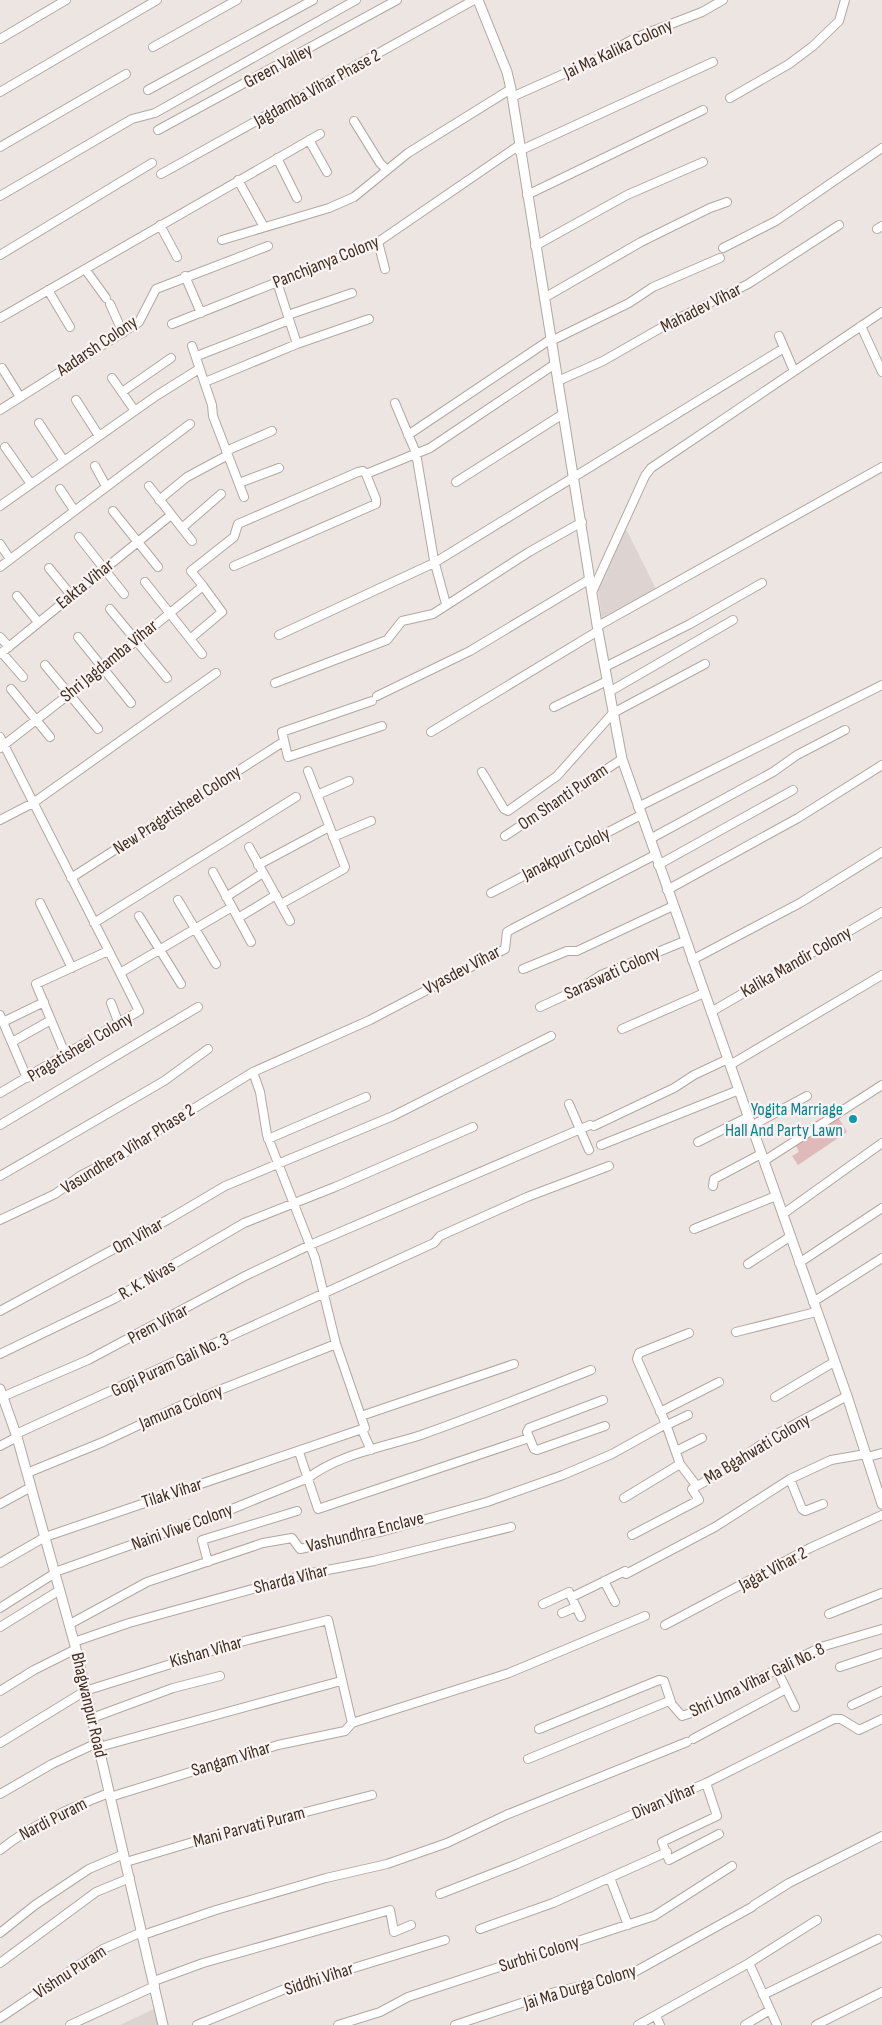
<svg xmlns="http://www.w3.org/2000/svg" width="882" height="2025" font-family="'Sofia Sans Condensed',sans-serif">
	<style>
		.built { fill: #ddd3d0 }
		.green { fill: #e0b9ba }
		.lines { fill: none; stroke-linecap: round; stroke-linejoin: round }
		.minor-casing { stroke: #b2a7a0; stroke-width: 10 }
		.tertiary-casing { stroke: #b2a7a0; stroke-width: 11 }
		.minor { stroke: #fff; stroke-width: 8 }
		.tertiary { stroke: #fff; stroke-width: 9 }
		.culture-dot { fill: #0f9aa8; stroke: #f9f4f3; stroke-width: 2 }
		.labels { text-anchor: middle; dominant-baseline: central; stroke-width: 4.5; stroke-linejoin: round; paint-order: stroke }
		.street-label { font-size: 18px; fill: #402e21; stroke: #f9f4f3 }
		.culture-label { font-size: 18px; fill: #0d838f; stroke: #f9f4f3; text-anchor: end }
	</style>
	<rect width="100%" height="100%" fill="#ede5e2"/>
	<path class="built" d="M626 529 657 591 602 620 598 590Z
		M156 2008 160 2025H120Z"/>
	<path class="green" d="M838 1117 847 1132 798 1165 792 1156 799 1152 796 1146Z"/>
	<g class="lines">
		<g class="minor-casing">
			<path id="minor" d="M0 39 66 0
				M153 47 237 0
				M148 90 313 0
				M0 92 157 0
				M512 97 597 59 637 37 702 12 723 0
				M730 98 789 64 813 46 839 21 845 0
				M354 121 380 163 387 170
				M158 130 397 0
				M309 140 327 172
				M0 147 126 74
				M519 151 713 62
				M277 158 297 198
				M161 174 474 0
				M238 180 264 227
				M527 195 703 110
				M0 196 132 119 155 113 356 0
				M160 225 177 257
				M877 229 882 226
				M222 240 329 208 354 197 408 153 511 89
				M378 242 385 269
				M535 246 627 195 703 162
				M723 248 776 221 882 148
				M0 255 152 163
				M85 269 106 298
				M185 276 201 313
				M277 282 297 344
				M48 290 70 327
				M544 298 641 242 710 208 727 202
				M110 304 123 333
				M288 315 352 293
				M0 318 320 134
				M172 324 378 242 518 146
				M861 326 882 372
				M779 336 794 371
				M551 341 629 303 653 287 720 258
				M192 346 212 405 213 416 244 497
				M197 356 289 320
				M2 368 20 397
				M112 378 135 411
				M558 381 603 361 673 321 748 284 839 225
				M205 382 297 344 369 319
				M122 392 171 358
				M76 400 99 436
				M395 403 416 453 434 560 446 604
				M0 410 139 322 156 289 268 246
				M39 423 64 461
				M408 435 551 339
				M5 447 31 484
				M226 451 272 431
				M95 466 106 486
				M456 482 563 414
				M239 483 279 468
				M149 486 192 541
				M60 489 74 510
				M159 500 187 477 228 455
				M0 506 156 396 199 369
				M113 511 158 567
				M182 528 221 494
				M79 537 124 594
				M0 544 10 559
				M234 566 376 504V499L366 474
				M0 567 190 424
				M49 568 71 595
				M145 582 202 654
				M593 590 645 476 651 468 882 312
				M17 596 38 622
				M110 609 167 678
				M598 626 882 467
				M279 635 434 563 784 348
				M0 637 9 647
				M78 637 131 703
				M190 639 222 612 203 586
				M2 653 23 677
				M0 654 171 515
				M45 665 98 729
				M605 667 690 624 762 583
				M275 683 387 640 402 621 433 614 529 552 582 522
				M11 689 50 737
				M609 692 733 620
				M377 696 470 651 590 579
				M372 701 282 732 288 757 382 726
				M554 707 607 681
				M431 732 598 631
				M0 737 120 973
				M0 748 104 667 203 586 191 571 234 537 238 524 358 472 363 471 366 474 430 448 555 364
				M482 772 504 809 508 811 557 776 613 713 705 664
				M317 795 349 781
				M638 807 882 685
				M0 820 33 803 216 673
				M505 836 622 759
				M333 837 371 821
				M650 839 773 772 797 755 845 730
				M249 847 290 921
				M258 865 329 827
				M658 865 793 790
				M213 872 251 942
				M71 878 283 742
				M667 890 798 818 882 765
				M491 893 641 815
				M226 897 263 873
				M178 900 216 964
				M40 903 72 968
				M281 904 344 869 345 867 308 771
				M139 916 181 984
				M238 918 276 895
				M94 923 296 797
				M692 960 800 903 882 852
				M523 969 567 951H577L673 906
				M111 1003 119 1024
				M540 1007 581 988 601 975 685 941
				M711 1012 882 912
				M0 1015 27 1078
				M3 1022 44 1002
				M622 1029 704 993
				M12 1042 51 1020
				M66 1056 36 984 108 951
				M730 1065 882 975
				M0 1093 139 1011 120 973 232 907
				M569 1104 589 1150
				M0 1125 198 1007
				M594 1126 674 1088 694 1075 728 1059
				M751 1126 807 1096
				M268 1139 366 1097
				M698 1142 748 1117
				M601 1145 739 1090
				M764 1161 882 1085
				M0 1176 164 1081 208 1049
				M713 1186 714 1179 761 1154
				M783 1214 882 1143
				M0 1220 55 1194 80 1176 132 1149 159 1130 253 1072 370 1020 505 949 507 932 512 929 655 855
				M694 1229 776 1196
				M799 1263 882 1208
				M748 1264 791 1236
				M813 1302 882 1258
				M0 1311 169 1219 225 1186 393 1116 551 1036
				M736 1332 816 1312
				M689 1333 639 1353 637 1359 666 1424 680 1464 696 1485
				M0 1354 114 1299 244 1223 335 1187 473 1127
				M2 1397 88 1360 245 1276 310 1245 590 1125
				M775 1397 834 1362
				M603 1400 529 1428 527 1432 534 1449 537 1450 605 1426
				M660 1412 719 1382
				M361 1416 514 1364
				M667 1425 688 1415
				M362 1430 371 1450
				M16 1434 434 1243 440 1236 527 1197 609 1166
				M0 1446 17 1437
				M676 1451 702 1438
				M299 1452 318 1509 529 1438
				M867 1457 882 1453
				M27 1473 103 1442 184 1404 336 1344
				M790 1479 802 1509 805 1511 823 1504
				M624 1498 680 1464
				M0 1504 31 1487
				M632 1535 699 1500 692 1489 720 1473 775 1435 847 1396
				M208 1562 202 1540 297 1511
				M0 1563 45 1537 365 1428 336 1344 315 1258 267 1135 260 1092 253 1072
				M55 1572 232 1509 308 1478C339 1454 384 1447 421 1435 478 1415 535 1392 591 1370
				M604 1581 615 1602
				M572 1597 625 1571 626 1574 715 1527 790 1479 831 1460 866 1454
				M543 1604 569 1592 581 1617
				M0 1608 55 1573
				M562 1613 576 1607
				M829 1614 882 1593
				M70 1624 147 1582 263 1543 292 1538 300 1549 384 1531 487 1502 563 1475 612 1454 666 1424
				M665 1625 810 1548 882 1515
				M0 1627 60 1590
				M74 1642 129 1623 307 1574 374 1561 511 1527
				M840 1667 882 1653
				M776 1668 795 1707
				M0 1691 34 1670 76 1649
				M852 1705 882 1691
				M92 1718 173 1688 220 1676
				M352 1723 509 1673 645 1616
				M539 1729 659 1680 664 1681 671 1702
				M693 1739 786 1689
				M0 1743 85 1691 244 1641 328 1620 352 1723
				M99 1747 341 1681
				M528 1759 669 1701 682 1716 691 1713 821 1647 882 1629
				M706 1783 717 1816 662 1842 669 1860 719 1834
				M0 1794 52 1764 99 1742
				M110 1797 278 1745 345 1731 352 1723
				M0 1850C33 1824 70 1808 109 1793
				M126 1862 213 1836 372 1795
				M610 1878 628 1925
				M440 1894 517 1864 706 1783 834 1719H841L859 1730 882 1719
				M754 1905 789 1883 882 1836
				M480 1929 553 1903 667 1852
				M0 1933 35 1905 89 1869 124 1854
				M143 1935 216 1910 326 1878 387 1864 447 1843 506 1815 687 1742
				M0 1963 96 1892 130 1878
				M749 1963 777 2025
				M154 1981 203 1963 390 1910 394 1932 411 1925
				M763 1995 878 1939
				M656 2016 660 2025
				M0 2018 103 1949 142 1932
				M70 2025 155 1986
				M197 2025 285 1989 445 1940
				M338 2025 380 2012 408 1997 654 1916 732 1866
				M455 2025 555 1992 629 1975 752 1907
				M638 2025 749 1963 817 1920
				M745 2025 770 2010
				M816 2025 882 1992"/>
		</g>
		<g class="tertiary-casing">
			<path id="tertiary" d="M478 0 507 72 511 89 598 631 622 759 847 1396 882 1504
				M0 1389 17 1437 76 1649 163 2025"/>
		</g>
		<use href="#minor" class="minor"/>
		<use href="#tertiary" class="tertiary"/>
	</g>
	<circle class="culture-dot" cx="853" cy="1119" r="5"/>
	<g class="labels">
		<g class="street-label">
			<text transform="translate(618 49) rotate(-25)">Jai Ma Kalika Colony</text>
			<text transform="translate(278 66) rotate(-28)">Green Valley</text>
			<text transform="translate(317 88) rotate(-29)">Jagdamba Vihar Phase 2</text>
			<text transform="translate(326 262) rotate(-22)">Panchjanya Colony</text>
			<text transform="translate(701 308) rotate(-27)">Mahadev Vihar</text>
			<text transform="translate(97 346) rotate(-34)">Aadarsh Colony</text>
			<text transform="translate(85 584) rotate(-39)">Eakta Vihar</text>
			<text transform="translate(109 661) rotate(-39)">Shri Jagdamba Vihar</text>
			<text transform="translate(563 797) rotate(-34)">Om Shanti Puram</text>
			<text transform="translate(177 810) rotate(-33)">New Pragatisheel Colony</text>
			<text transform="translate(566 854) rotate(-27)">Janakpuri Cololy</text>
			<text transform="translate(796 962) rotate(-30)">Kalika Mandir Colony</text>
			<text transform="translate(462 970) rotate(-28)">Vyasdev Vihar</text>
			<text transform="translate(612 973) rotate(-25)">Saraswati Colony</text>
			<text transform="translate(80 1047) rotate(-31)">Pragatisheel Colony</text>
			<text transform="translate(128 1149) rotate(-32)">Vasundhera Vihar Phase 2</text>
			<text transform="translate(138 1236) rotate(-29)">Om Vihar</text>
			<text transform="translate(147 1280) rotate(-30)">R. K. Nivas</text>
			<text transform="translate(158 1324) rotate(-28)">Prem Vihar</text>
			<text transform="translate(170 1365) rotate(-25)">Gopi Puram Gali No. 3</text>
			<text transform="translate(181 1407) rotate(-23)">Jamuna Colony</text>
			<text transform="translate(757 1449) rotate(-31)">Ma Bgahwati Colony</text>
			<text transform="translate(172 1493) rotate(-18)">Tilak Vihar</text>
			<text transform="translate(182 1527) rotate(-20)">Naini Viwe Colony</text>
			<text transform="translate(365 1532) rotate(-14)">Vashundhra Enclave</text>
			<text transform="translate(773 1569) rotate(-28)">Jagat Vihar 2</text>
			<text transform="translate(291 1579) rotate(-14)">Sharda Vihar</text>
			<text transform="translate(206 1652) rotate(-16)">Kishan Vihar</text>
			<text transform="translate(757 1680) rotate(-26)">Shri Uma Vihar Gali No. 8</text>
			<text transform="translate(89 1705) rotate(77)">Bhagwanpur Road</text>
			<text transform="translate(231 1759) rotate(-17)">Sangam Vihar</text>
			<text transform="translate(664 1801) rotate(-23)">Divan Vihar</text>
			<text transform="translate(53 1819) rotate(-27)">Nardi Puram</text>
			<text transform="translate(249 1827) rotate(-15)">Mani Parvati Puram</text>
			<text transform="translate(539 1954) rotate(-18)">Surbhi Colony</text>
			<text transform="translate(70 1972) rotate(-33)">Vishnu Puram</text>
			<text transform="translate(319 1979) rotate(-18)">Siddhi Vihar</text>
			<text transform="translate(580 1987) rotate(-17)">Jai Ma Durga Colony</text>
		</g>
		<g class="culture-label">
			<text x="843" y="1109">Yogita Marriage<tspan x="843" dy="21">Hall And Party Lawn</tspan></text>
		</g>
	</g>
</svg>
